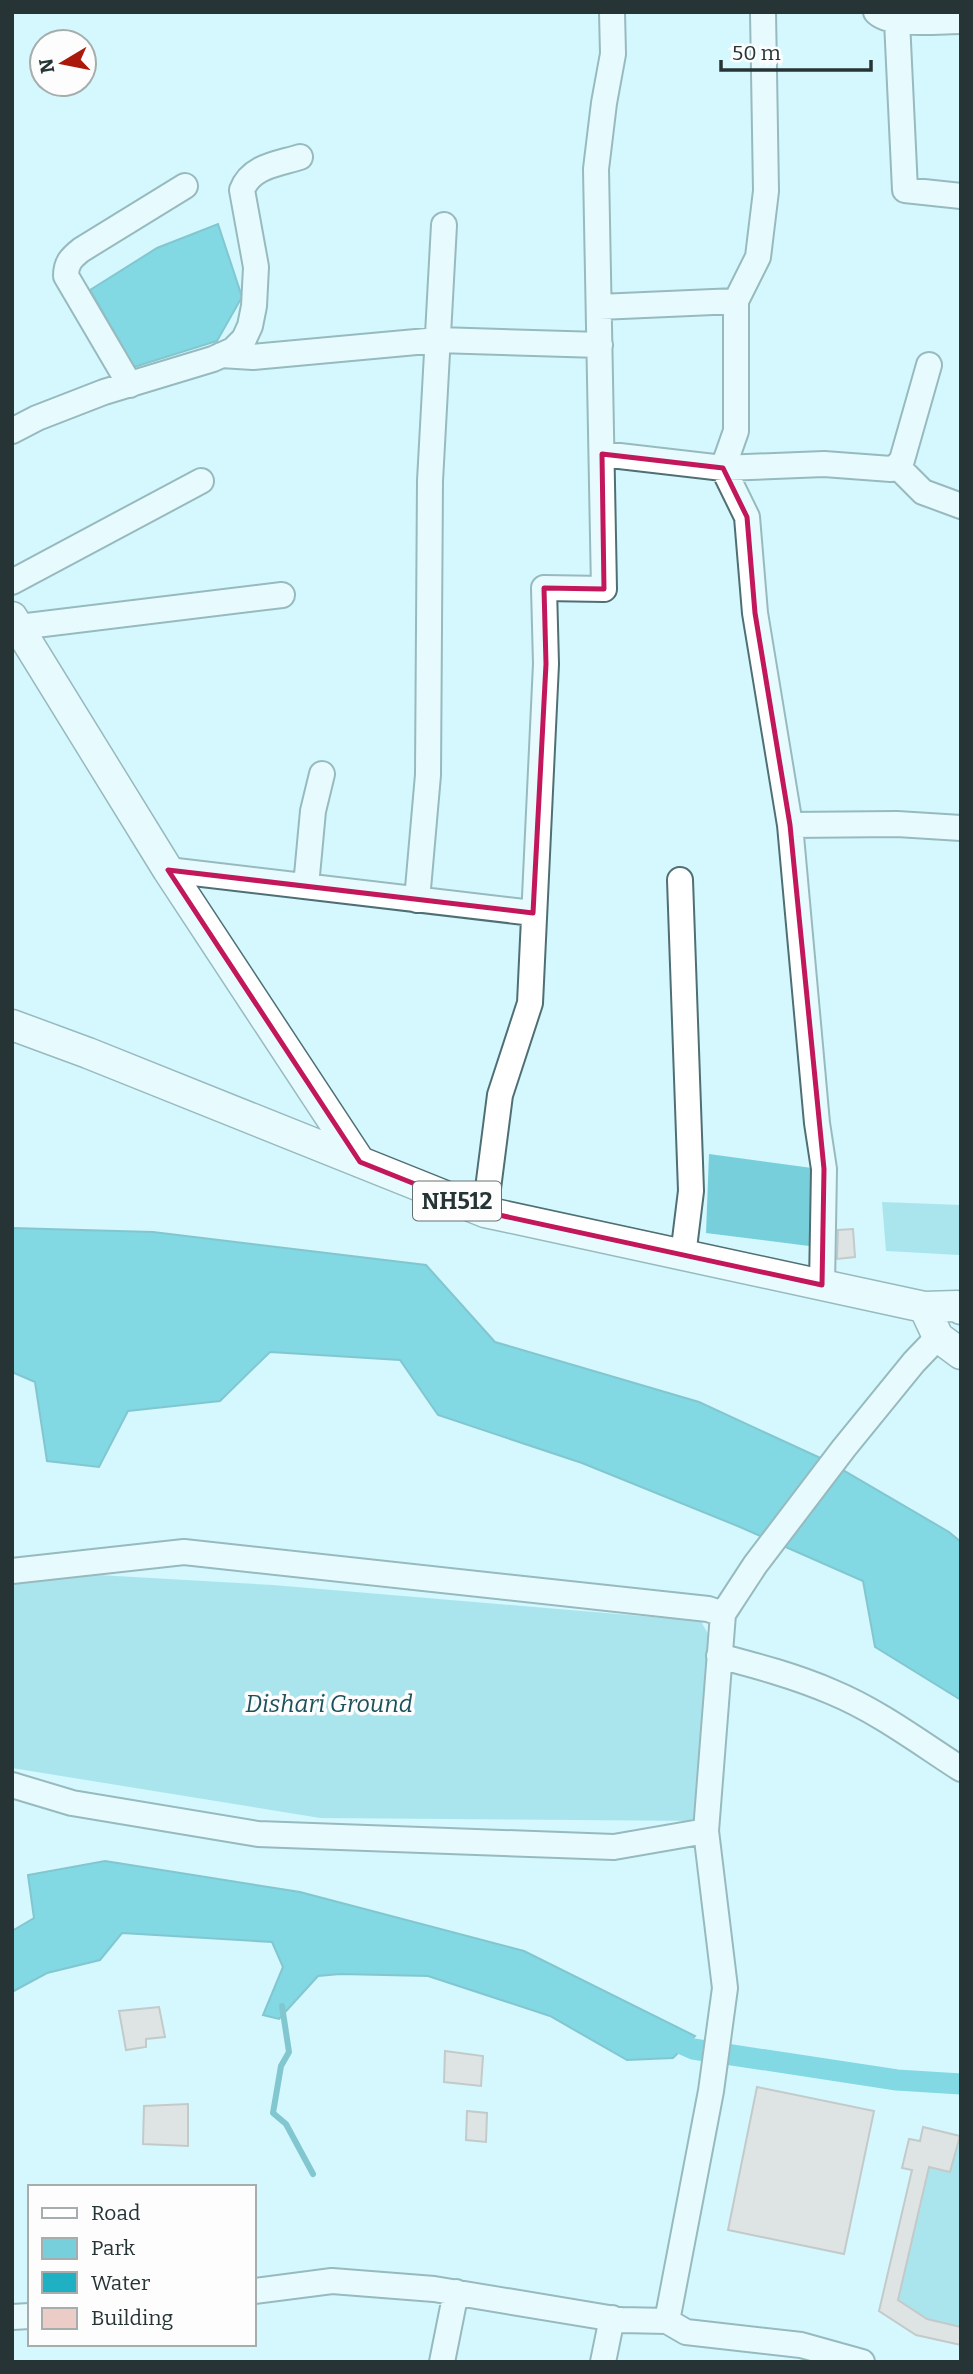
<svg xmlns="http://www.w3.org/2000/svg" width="973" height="2374" font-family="Bitter,serif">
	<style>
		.green { fill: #78cfdc }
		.water { fill: #1fb1c3; stroke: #218c99; stroke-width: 2 }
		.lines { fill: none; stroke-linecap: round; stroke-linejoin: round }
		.stream { stroke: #218c99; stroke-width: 6 }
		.canal { stroke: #1fb1c3; stroke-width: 21 }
		.building { fill: #ecccc6; stroke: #b0928c; stroke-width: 2 }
		.minor-casing { stroke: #4f6f74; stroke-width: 28 }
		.major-casing { stroke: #4f6f74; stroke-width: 33 }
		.minor { stroke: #fff; stroke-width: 24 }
		.major { stroke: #fff; stroke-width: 30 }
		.marked { fill: none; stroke: #c2185b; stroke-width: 5; stroke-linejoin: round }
		.labels { text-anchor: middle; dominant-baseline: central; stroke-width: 7; stroke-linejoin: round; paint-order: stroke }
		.shield { fill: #fdfdfd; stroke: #667072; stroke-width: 2 }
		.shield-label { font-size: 23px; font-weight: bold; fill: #263436 }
		.park-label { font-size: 24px; font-style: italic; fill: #1b525a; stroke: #fdfdfd }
	</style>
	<rect width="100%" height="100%" fill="#d4f8fe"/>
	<path class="green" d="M709 1154 812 1168 809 1246 706 1233Z
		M882 1202 961 1205 959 1255 886 1251Z
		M12 1570 273 1585 701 1621 716 1649 703 1821 320 1818 12 1768Z
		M961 2132V2327L927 2319 898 2300 929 2167 950 2172Z"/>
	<path class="water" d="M218 224 242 297 217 341 134 367 90 290 157 248Z
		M12 1228 153 1232 426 1265 495 1342 699 1402 829 1462 949 1532 961 1542V1700L875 1647 863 1581 740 1527 582 1463 438 1415 400 1360 270 1352 220 1401 128 1411 99 1467 47 1461 35 1382 12 1372Z
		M105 1861 300 1892 524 1951 695 2036 673 2058 627 2060 550 2016 428 1976 340 1974 318 1976 279 2019 263 2015 283 1967 272 1942 122 1933 100 1960 47 1973 12 1992V1931L34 1918 28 1875Z"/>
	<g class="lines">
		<path class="stream" d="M282 2006 289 2052 281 2066 273 2113 286 2124 313 2174"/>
		<path class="canal" d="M661 2035 693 2049 897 2080 961 2084"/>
	</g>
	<path class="building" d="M853 1229 855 1257 837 1259 838 1230Z
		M159 2007 165 2037 146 2039V2047L126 2050 119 2011Z
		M445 2051 483 2056 481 2086 444 2082Z
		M757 2087 874 2111 844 2254 728 2230Z
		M188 2104V2146L143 2144 144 2106Z
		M467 2111 487 2113 486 2142 466 2140Z
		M923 2127 960 2136 950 2172 929 2167 898 2300 927 2319 961 2327V2345L916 2335 879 2311 912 2170 902 2168 909 2139 920 2141Z"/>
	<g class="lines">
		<g class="minor-casing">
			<path id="minor" d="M763 12 766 191 758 257 736 301V431L723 468 747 517 755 613 790 825 817 1123 824 1169 822 1285
				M876 12C890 27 940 21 961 21
				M897 21 905 190 961 196
				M599 307 736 301
				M221 355 253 357 438 340 600 345
				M130 385 66 276C66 263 71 258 81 250L185 186
				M12 431 37 418 104 392 213 359 233 350 244 339 250 326 254 306 256 267 242 190C251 166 278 164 300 157
				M602 454 723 468 824 464 891 469 897 466 902 460 929 365
				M897 466 923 492 961 506
				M12 582 201 481
				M19 627 282 595
				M790 825 897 824 961 828
				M168 870 533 913
				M680 880 691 1191 683 1256
				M306 886 313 811 322 774
				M417 900 428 775 430 481 444 225
				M485 1212 500 1095 530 1003 546 664 544 588 604 589 596 169 604 103 613 54 612 12
				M12 1571 184 1552 708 1609 723 1614
				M719 1656C757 1666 795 1676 832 1692 878 1711 919 1742 961 1769
				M12 1785 72 1803 258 1834 614 1847 706 1831
				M254 2291 332 2281 434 2289 621 2320 667 2321 686 2332 801 2345 862 2362
				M12 2317 30 2316
				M667 2321 711 2091 725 1988 706 1831 723 1614 755 1565 844 1448 914 1362 938 1337
				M442 2362 456 2292
				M603 2362 612 2318"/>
		</g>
		<g class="major-casing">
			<path id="major" d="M12 617 168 870 360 1162
				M12 1025 88 1053 485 1212 924 1307 957 1306 961 1309
				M924 1307 938 1337 961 1354"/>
		</g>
		<use href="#minor" class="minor"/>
		<use href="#major" class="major"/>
	</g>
	<path d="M0 0H973V2374H0ZM602 454 723 468 747 517 755 613 790 825 824 1169 822 1285 485 1212 360 1162 168 870 533 913 546 664 544 588 604 589Z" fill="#d4f8fe" fill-opacity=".55" fill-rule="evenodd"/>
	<path class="marked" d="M602 454 723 468 747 517 755 613 790 825 824 1169 822 1285 485 1212 360 1162 168 870 533 913 546 664 544 588 604 589Z"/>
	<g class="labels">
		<rect class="shield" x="413" y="1181.5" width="88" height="39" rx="5"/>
		<g class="shield-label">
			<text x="457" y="1201">NH512</text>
		</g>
		<g class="park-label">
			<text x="329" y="1704">Dishari Ground</text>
		</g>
	</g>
	<rect width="973" height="2374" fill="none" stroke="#263436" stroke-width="28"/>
	<rect x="28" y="2185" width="228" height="161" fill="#fdfdfd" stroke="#a7adad" stroke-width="2"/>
	<rect x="42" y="2208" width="35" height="10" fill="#ffffff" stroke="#a7adad" stroke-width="2"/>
	<text x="91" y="2220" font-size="21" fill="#263436">Road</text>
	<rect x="42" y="2238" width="35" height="21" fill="#78cfdc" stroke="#a7adad" stroke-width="2"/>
	<text x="91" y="2255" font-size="21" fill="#263436">Park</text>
	<rect x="42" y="2272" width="35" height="21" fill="#1fb1c3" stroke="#a7adad" stroke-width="2"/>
	<text x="91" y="2290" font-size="21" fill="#263436">Water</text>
	<rect x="42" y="2308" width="35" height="21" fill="#ecccc6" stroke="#a7adad" stroke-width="2"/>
	<text x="91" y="2325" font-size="21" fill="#263436">Building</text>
	<g transform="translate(63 63) rotate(260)"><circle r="33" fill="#fdfdfd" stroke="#a7adad" stroke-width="2"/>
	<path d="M0-5L12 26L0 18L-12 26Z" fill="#aa1909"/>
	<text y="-10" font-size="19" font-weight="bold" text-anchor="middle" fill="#263436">N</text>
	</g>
	<path d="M721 60v10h150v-10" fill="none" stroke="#263436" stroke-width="3.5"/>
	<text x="732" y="60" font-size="21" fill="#263436" stroke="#fdfdfd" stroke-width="5" paint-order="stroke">50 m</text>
</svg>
